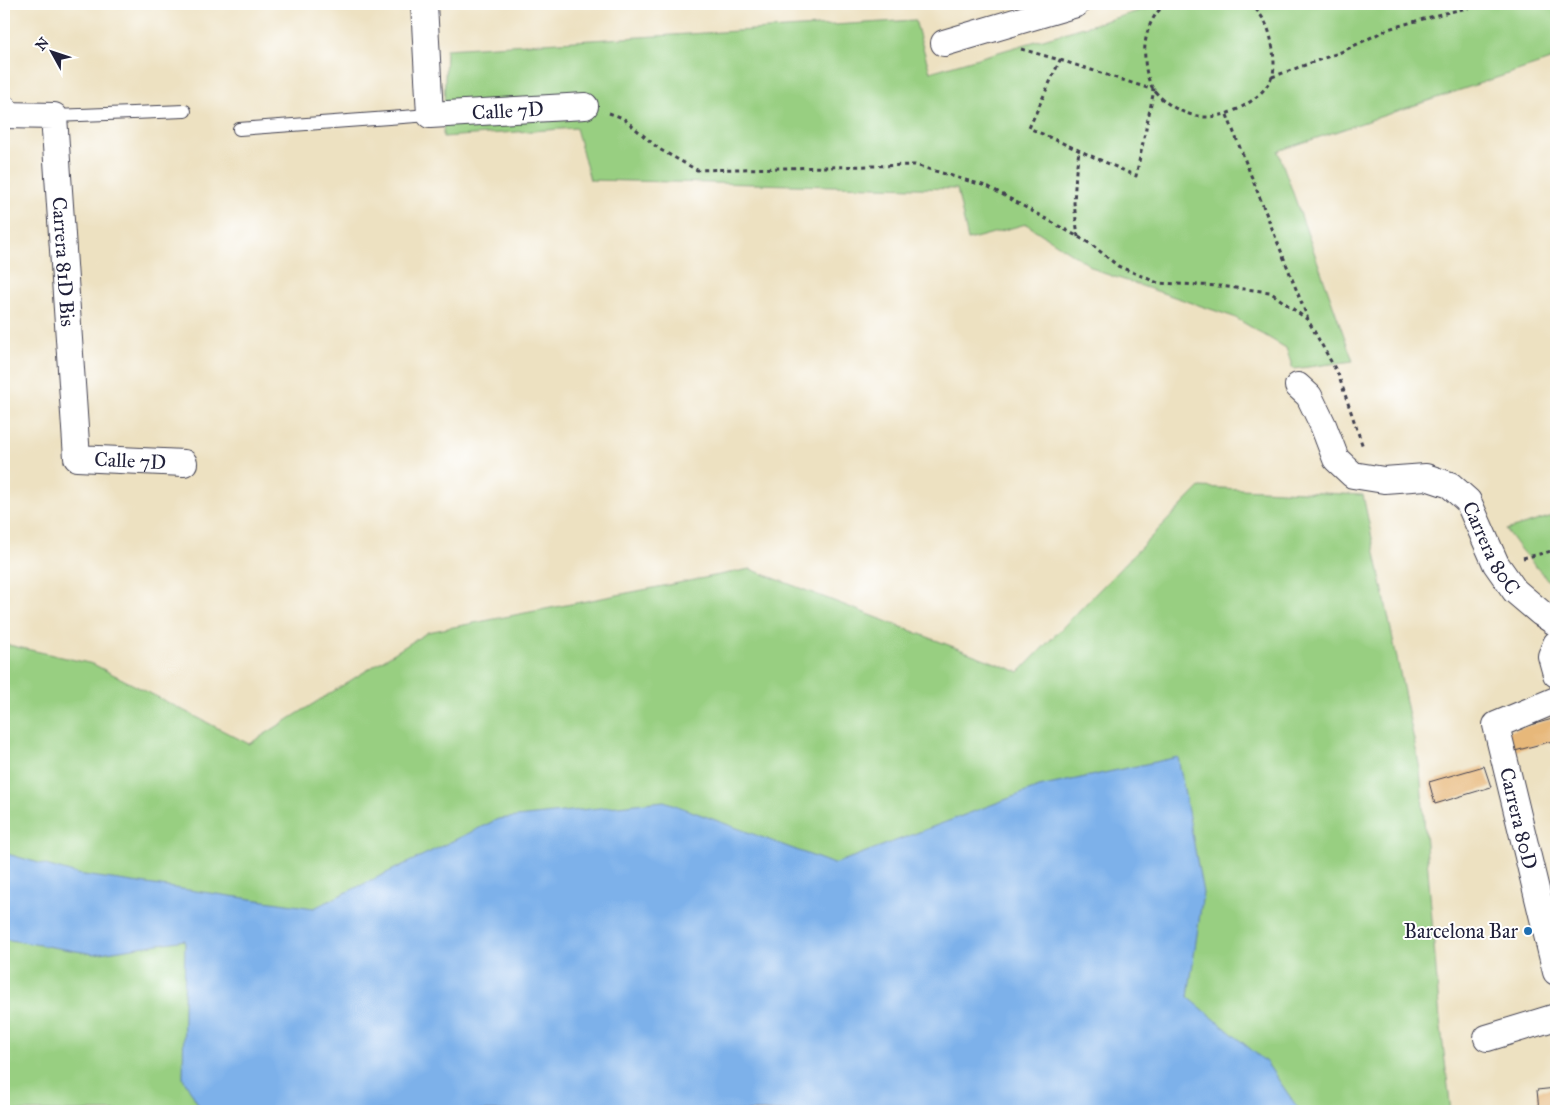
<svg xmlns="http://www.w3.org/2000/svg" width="1560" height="1115" font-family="'IM FELL Great Primer',serif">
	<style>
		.green { fill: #98cf81; stroke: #5d785e }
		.water { fill: #7db1ea; stroke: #506a92 }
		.building { fill: #e7b87a }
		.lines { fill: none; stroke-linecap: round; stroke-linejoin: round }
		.service-casing { stroke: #403f4f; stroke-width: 14 }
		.minor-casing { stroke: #403f4f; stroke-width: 28 }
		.tertiary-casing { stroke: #403f4f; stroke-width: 29 }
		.path { stroke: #403f4f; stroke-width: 3; stroke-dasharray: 4 4; stroke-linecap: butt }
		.service { stroke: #fff; stroke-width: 12 }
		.minor { stroke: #fff; stroke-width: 26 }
		.tertiary { stroke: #fff; stroke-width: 28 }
		.poi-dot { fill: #1f6fb2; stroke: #fff; stroke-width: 2 }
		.labels { text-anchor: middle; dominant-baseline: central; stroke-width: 4; stroke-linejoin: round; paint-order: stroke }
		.street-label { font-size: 20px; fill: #22223b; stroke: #fff }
		.poi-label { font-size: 20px; fill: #22223b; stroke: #fff; text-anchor: end }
	</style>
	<rect width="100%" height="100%" fill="#fff"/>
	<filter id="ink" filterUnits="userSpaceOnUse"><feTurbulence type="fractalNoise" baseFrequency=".02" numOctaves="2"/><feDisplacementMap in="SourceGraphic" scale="10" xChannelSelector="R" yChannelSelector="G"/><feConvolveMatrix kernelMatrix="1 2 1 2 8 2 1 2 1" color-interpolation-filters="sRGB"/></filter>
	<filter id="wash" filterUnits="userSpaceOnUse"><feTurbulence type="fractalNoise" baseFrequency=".0096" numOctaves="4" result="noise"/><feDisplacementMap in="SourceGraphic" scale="20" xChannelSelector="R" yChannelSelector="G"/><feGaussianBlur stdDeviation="1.12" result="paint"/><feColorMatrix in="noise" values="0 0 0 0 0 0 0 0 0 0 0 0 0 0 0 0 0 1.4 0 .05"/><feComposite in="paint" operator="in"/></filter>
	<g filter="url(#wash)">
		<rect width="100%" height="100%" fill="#ede1c1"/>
		<path class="green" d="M1163 4H1556V58L1278 151 1353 361 1293 369 1286 348 1234 317 1100 272 1026 224 968 240 957 189 590 180 576 128 443 137 446 49 915 20 930 72Z
			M1200 487 1363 495 1420 769 1440 1020 1451 1111H4V644L93 664 249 744 428 632 750 569 1019 672Z
			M1556 515V588L1554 587 1520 549 1506 530Z"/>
		<path class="water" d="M1178 757 1203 893 1188 997 1266 1062 1300 1111H202L183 1078 185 940 94 954 4 939V853L77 874 314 908 498 819 664 801 834 864 1039 787Z"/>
		<g id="blocks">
			<path class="building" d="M1556 718V740L1511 752 1506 732Z
				M1484 766 1491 787 1435 804 1429 782Z
				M1556 1088V1108L1539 1110 1537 1090Z"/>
		</g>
	</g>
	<g filter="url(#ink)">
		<use href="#blocks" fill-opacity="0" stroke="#403f4f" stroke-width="1"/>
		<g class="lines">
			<g class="service-casing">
				<path id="service" d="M54 116 185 111
					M239 129 430 115"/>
			</g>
			<g class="minor-casing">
				<g id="minor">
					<path id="s1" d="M424 4 430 115 585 106"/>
					<path d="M944 43 1076 4"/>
					<path id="s2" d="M4 115 54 116 77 458 184 463"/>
					<path id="s3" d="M1298 386 1309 396 1323 425 1336 459 1353 475 1384 480 1426 477 1450 485 1468 501 1496 564 1515 591 1541 613 1556 623"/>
					<path d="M1556 644 1551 656 1556 674"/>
					<path id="s4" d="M1556 700 1496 725 1556 972"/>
					<path d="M1487 1038 1556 1017"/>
				</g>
			</g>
			<g class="tertiary-casing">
				<path id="tertiary" d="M4 109V115"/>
			</g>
			<path class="path" d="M1166 4C1150 15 1143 39 1145 58 1145 68 1148 82 1154 90 1166 106 1188 117 1207 117 1230 117 1263 99 1272 77 1275 69 1274 59 1273 50 1270 30 1266 19 1251 4
				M1021 49 1060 60
				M1060 60 1154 90 1136 176 1029 128Z
				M1272 77 1341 52 1388 29 1441 14 1485 4
				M609 113 623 118 659 149 697 170 915 165 989 187 1091 244 1118 266 1158 283 1219 286 1270 292 1308 320 1338 374 1363 447
				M1227 115 1308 319
				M1078 237 1074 203 1076 171 1079 151
				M1523 558 1556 550"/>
			<use href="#service" class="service"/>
			<use href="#minor" class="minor"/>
			<use href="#tertiary" class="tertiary"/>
		</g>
	</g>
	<circle class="poi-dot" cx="1528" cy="931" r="5"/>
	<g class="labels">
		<g class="street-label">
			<text stroke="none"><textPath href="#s1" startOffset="189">Calle 7D</textPath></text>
			<text stroke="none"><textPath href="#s2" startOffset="196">Carrera 81D Bis</textPath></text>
			<text stroke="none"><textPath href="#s2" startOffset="446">Calle 7D</textPath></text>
			<text stroke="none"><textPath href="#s3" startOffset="282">Carrera 80C</textPath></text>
			<text stroke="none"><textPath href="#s4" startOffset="161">Carrera 80D</textPath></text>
		</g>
		<g class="poi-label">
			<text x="1518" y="931">Barcelona Bar</text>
		</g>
	</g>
	<rect width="1560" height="1115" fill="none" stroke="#fff" stroke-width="20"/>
	<g transform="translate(52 52) rotate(310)" stroke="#ffffff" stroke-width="4" paint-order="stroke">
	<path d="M0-4L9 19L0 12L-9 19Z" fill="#22223b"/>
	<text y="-8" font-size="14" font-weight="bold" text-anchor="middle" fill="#22223b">N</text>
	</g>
</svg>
